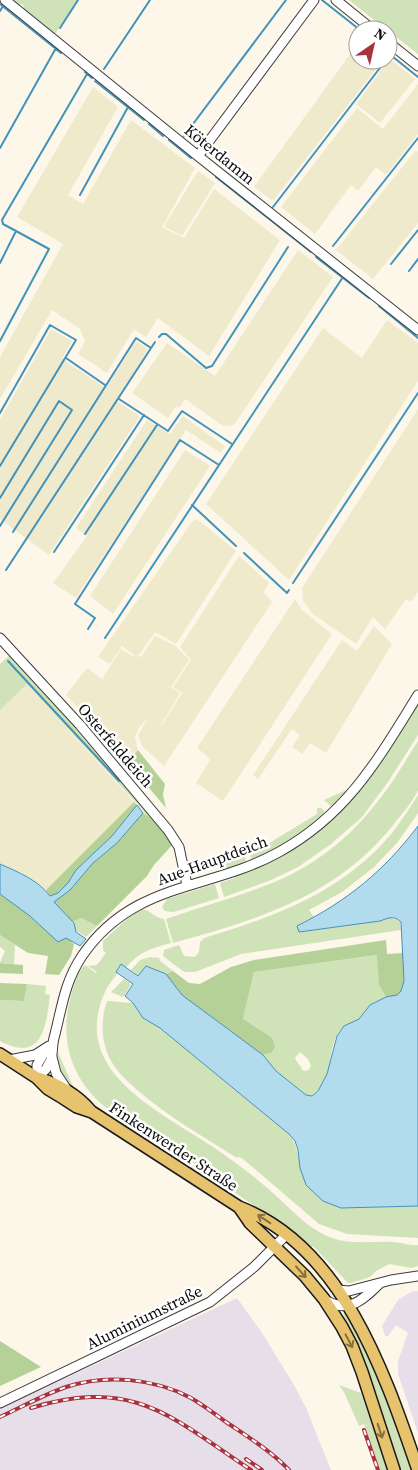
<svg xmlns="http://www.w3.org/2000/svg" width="418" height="1470" font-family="'Source Serif 4',serif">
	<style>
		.industrial { fill: #e6dee8 }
		.farmland { fill: #efeacc }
		.green { fill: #d0e2b7; fill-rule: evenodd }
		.forest { fill: #b5d198 }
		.water { fill: #b3dbee; stroke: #4392bc }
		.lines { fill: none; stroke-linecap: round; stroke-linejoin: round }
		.stream { stroke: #4392bc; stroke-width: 2 }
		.minor-casing { stroke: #3d3d3d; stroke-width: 11 }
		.major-casing { stroke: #1b1b1b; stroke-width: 14 }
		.minor { stroke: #fff; stroke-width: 9 }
		.major { stroke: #e8c36d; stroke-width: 11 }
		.rail-casing { stroke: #a8333f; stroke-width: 4 }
		.rail { stroke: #fff; stroke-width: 2; stroke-dasharray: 5.5; stroke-linecap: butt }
		.oneway { stroke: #847040 }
		.labels { text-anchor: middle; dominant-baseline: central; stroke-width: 5; stroke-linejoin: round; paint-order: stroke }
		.street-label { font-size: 16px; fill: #0a0a0a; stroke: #fff }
	</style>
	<rect width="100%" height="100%" fill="#fcf7e9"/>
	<path class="industrial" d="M418 1291V1433L398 1374V1361L408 1333 396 1325 388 1336H385L382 1326 398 1300 411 1292Z
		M237 1298 262 1333 294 1385 306 1408 331 1470H0V1409Z"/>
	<path class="farmland" d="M358 43V60H383L273 201 254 187Z
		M390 59 415 79 380 123 356 104Z
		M418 84V134L386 175 376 167 358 191 351 185 315 234 281 207 357 108 383 129Z
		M93 87 118 107 68 195 83 204 131 120 195 168 162 227 184 238 214 189 280 240 209 356 158 318 146 337 134 329 107 373 78 354 85 341 80 329 52 310 0 399V357L63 244 17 217Z
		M416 150 418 152V223L373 279 336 250Z
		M198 171 215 183 182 236 164 226Z
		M298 250 333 277 234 425 223 426 185 399 179 408 176 406 168 418 132 393 167 343 215 376Z
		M387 320 418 343V381L289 580 206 504 323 328 362 358Z
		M51 329 72 341 62 359 106 388 136 341 148 349 117 401 140 416 49 555 0 519V480L1 478 0 477V420Z
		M418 409V592L411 602 406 599 385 629 373 617 356 644 313 614 303 601 302 588Z
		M183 416 225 446 221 453 186 430 76 598 53 583 87 536 76 528 147 420 170 434Z
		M185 450 210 466 113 614 90 596Z
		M194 519 201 522 236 551 176 644 155 632 138 656 141 657 155 636 176 646 189 660 171 687 180 693 161 725H162L182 693 173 687 191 660 180 647 239 556 269 583 264 592 272 602 164 766 142 746 138 735 149 717 139 728 135 737 138 750 128 763 66 695 87 668 102 679 121 649 132 656 137 657 122 646 110 664 98 657Z
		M295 599 302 610 332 634 223 801 196 783 210 760 206 755 197 748Z
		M374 626 392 644 326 753 310 743 302 754 292 747 300 735 292 729 258 779 253 775 342 640 357 651Z
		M27 684 134 802 46 890 31 879 0 864V710Z"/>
	<path class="green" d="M15 0H77L55 34 23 10 24 6 21 4 18 5 14 2Z
		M349 0H418V54L355 5Z
		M10 655 78 727 158 823 147 817 142 809 27 684 0 710V664Z
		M418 702V735L388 782 362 817 331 844 298 867 271 880 224 897 220 883 235 878V876C288 856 334 825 369 779 387 755 402 728 418 702Z
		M418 741C418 750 418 783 418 790 414 800 401 815 394 824 336 897 258 919 173 943L166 919C199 907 234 898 267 885 312 868 349 839 378 801 393 783 405 761 418 741Z
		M353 787 334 807H332L324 800Z
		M418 795V813L397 843 374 867 342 892 309 910 314 917 297 926 299 932 380 921 389 917 400 921 401 930 241 954 195 972H185L180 969 163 956 164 950 179 945 184 956 195 957 199 952 200 942 204 938C276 916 342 893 392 833 401 821 410 808 418 795Z
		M317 808H322L326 814C304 833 280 847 253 860L251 859 250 851 256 845 258 850 317 814Z
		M242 850 246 861 243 865 216 873Z
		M215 884 219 898 174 912 165 911 162 907 167 899Z
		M142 909C151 910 155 919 164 919L171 943C151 949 139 951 126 968L121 964 116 971 118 973C113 979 108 985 105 992 65 1080 180 1119 233 1161 244 1169 256 1178 266 1187 287 1204 305 1228 332 1238 352 1245 371 1241 392 1242 401 1242 409 1246 418 1245V1266L411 1268 389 1264 376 1271 370 1277 351 1283H348L313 1246 311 1248 303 1240 302 1241 275 1220 221 1183 222 1181 113 1113C72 1084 57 1041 72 992 75 983 77 972 85 965L96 973 97 972 88 966 97 965 106 953 103 950V941L129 917Z
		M81 918 97 926 86 937 74 929 72 922Z
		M0 935 15 945 14 964 0 963 5 951 0 947Z
		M378 955 379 985 386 997C369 1004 371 1009 359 1019 351 1026 343 1024 337 1035 326 1056 335 1078 311 1096L306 1095 276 1071 263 1055 271 1053 243 1019 254 972ZM300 1052 308 1059 311 1066 309 1070 305 1071 302 1070C301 1065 296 1062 295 1058Z
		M150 957 160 958 159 960 173 971 166 974 146 966 139 976 131 970 140 960Z
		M124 979 131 984 123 997 111 992Z
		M27 984 46 986 45 994 50 995C46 1028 42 1063 0 1041V1000L24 1001Z
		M107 1001 133 1003 143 1018 160 1028 289 1134C297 1145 298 1154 300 1168L341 1208 418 1206V1238L347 1234 319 1224 242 1158 238 1157 237 1158C202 1136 167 1116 136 1089 128 1081 119 1074 113 1064 101 1046 100 1021 107 1001Z
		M58 1052 74 1089C61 1080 55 1067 58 1052Z
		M344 1313 348 1315 377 1374 412 1470H400L379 1410 343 1319Z
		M339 1385 361 1393 388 1470H380L364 1424 359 1426 345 1394Z"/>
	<path class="forest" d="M138 750 165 784 163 795 166 808 128 763Z
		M134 802 137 805 112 836 76 870 68 883 58 893 50 896 46 890Z
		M143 813 158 823 174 843 154 865 147 876 97 926 81 918 72 922 53 902 70 890 93 863 117 843Z
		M0 894 63 938H66L72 940 71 942 74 944 71 956 59 975 45 974 48 956 28 953 0 935Z
		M386 940 387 954 403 953C403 963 407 988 398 994 395 996 389 996 386 997L379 985 377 955 254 972 243 1019 272 1038 275 1047 271 1053 263 1055 182 995 166 974 173 971 189 983 200 984 231 967 254 960Z
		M0 963 23 965V974L0 973Z
		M0 983 27 984 24 1001 0 1000Z
		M0 1341 41 1367 0 1386Z"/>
	<path class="water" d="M137 805 143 813 117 843 93 863 70 890 54 902 74 923 76 932 86 939 80 946 66 938 58 942 30 916 0 894V864C18 872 38 880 50 896L58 893 68 883 76 870 112 836Z
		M418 826V1206L341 1208 323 1201 306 1185 300 1168 298 1150 295 1141 289 1134 160 1028 143 1018 133 1003 125 996 133 984 116 972 121 964 138 976 146 966 166 974 182 995 263 1055 276 1071 306 1095 312 1096 318 1091 327 1074 337 1036 344 1026 359 1019 370 1005 386 997 397 995 401 991 404 981 401 922C394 915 388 918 380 921L299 932 297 926C347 901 384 871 418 826Z"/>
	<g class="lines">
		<path class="stream" d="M322 0 360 30
			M0 4 61 53
			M0 11 3 6
			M60 28 78 0
			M388 53 418 77
			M104 69 150 0
			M85 72 92 78
			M95 81 144 120
			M149 124 163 136
			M184 136 286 0
			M169 140 191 158
			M0 148 56 48
			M216 177 311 252
			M80 195 128 107
			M273 207 386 60
			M333 246 418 138
			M316 257 369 298
			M0 263 16 231 3 224 2 220 87 74
			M391 264 418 230
			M409 271 418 259
			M379 306 418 338
			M159 337 162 334H166L206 368 212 366 288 247
			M0 341 49 249 16 231
			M66 358 105 385
			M119 399 168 431 182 411 232 444
			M0 413 50 325 76 340 0 466
			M0 498 59 401 72 410 0 526
			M192 505 236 546
			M13 532 136 338 151 348
			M85 534 157 425
			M54 552 144 415
			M244 553 287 593 289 590
			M6 570 155 342
			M293 583 418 393
			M88 629 95 618 75 604 180 440 219 465
			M105 638 343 277
			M8 661 119 781"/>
		<g class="minor-casing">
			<path id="minor" d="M5 0 198 156 418 330
				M336 0 373 30
				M388 42 418 66
				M198 156 314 0
				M0 638 80 725 168 830 179 847 187 885
				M52 1057 56 1073 67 1090
				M9 1060 35 1055 49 1046
				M37 1078 46 1069 51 1060C53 1053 52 1045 54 1038 62 1008 64 983 82 956 133 881 209 891 279 852 348 814 378 759 418 695
				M37 1078V1065L46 1050
				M338 1290 349 1291 391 1280 418 1276
				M325 1300C349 1314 363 1300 380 1283
				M0 1403 210 1302 254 1267 286 1235"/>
		</g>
		<g class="major-casing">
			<path id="major" d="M0 1054 37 1078 48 1089 63 1098 77 1107 92 1112 239 1207C343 1247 385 1374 418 1470
				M38 1078C58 1084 76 1094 90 1110
				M239 1207 250 1223 305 1276 324 1299 342 1327 352 1346 362 1372 394 1470"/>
		</g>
		<use href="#minor" class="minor"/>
		<use href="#major" class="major"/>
		<g class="rail-casing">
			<path id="rail" d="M31 1408C134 1377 170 1416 251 1470
				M0 1417C22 1407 43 1395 66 1387 106 1374 154 1378 191 1398 203 1405 215 1414 226 1422 248 1437 271 1451 289 1470
				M364 1430 378 1470
				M246 1459 262 1470"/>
		</g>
		<use href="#rail" class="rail"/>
	</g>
	<defs><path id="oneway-shaft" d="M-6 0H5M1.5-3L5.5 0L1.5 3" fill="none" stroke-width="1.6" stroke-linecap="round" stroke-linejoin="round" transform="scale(1.25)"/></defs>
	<g class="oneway">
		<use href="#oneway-shaft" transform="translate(264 1219) rotate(-147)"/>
		<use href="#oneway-shaft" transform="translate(301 1272) rotate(48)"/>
		<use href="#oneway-shaft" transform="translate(349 1341) rotate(62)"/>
		<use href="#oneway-shaft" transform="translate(380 1431) rotate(72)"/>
	</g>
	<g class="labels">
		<g class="street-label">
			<text transform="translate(220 154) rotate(39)">Köterdamm</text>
			<text transform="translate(116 745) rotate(49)">Osterfelddeich</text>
			<text transform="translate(212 860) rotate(-20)">Aue-Hauptdeich</text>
			<text transform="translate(174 1146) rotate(33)">Finkenwerder Straße</text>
			<text transform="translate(144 1317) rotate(-26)">Aluminiumstraße</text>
		</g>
	</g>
	<g transform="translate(373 45) rotate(34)"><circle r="24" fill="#ffffff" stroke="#9d9d9d"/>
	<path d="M0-4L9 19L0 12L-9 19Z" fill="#a8333f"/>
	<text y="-8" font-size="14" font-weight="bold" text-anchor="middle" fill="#0a0a0a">N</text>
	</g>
</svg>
